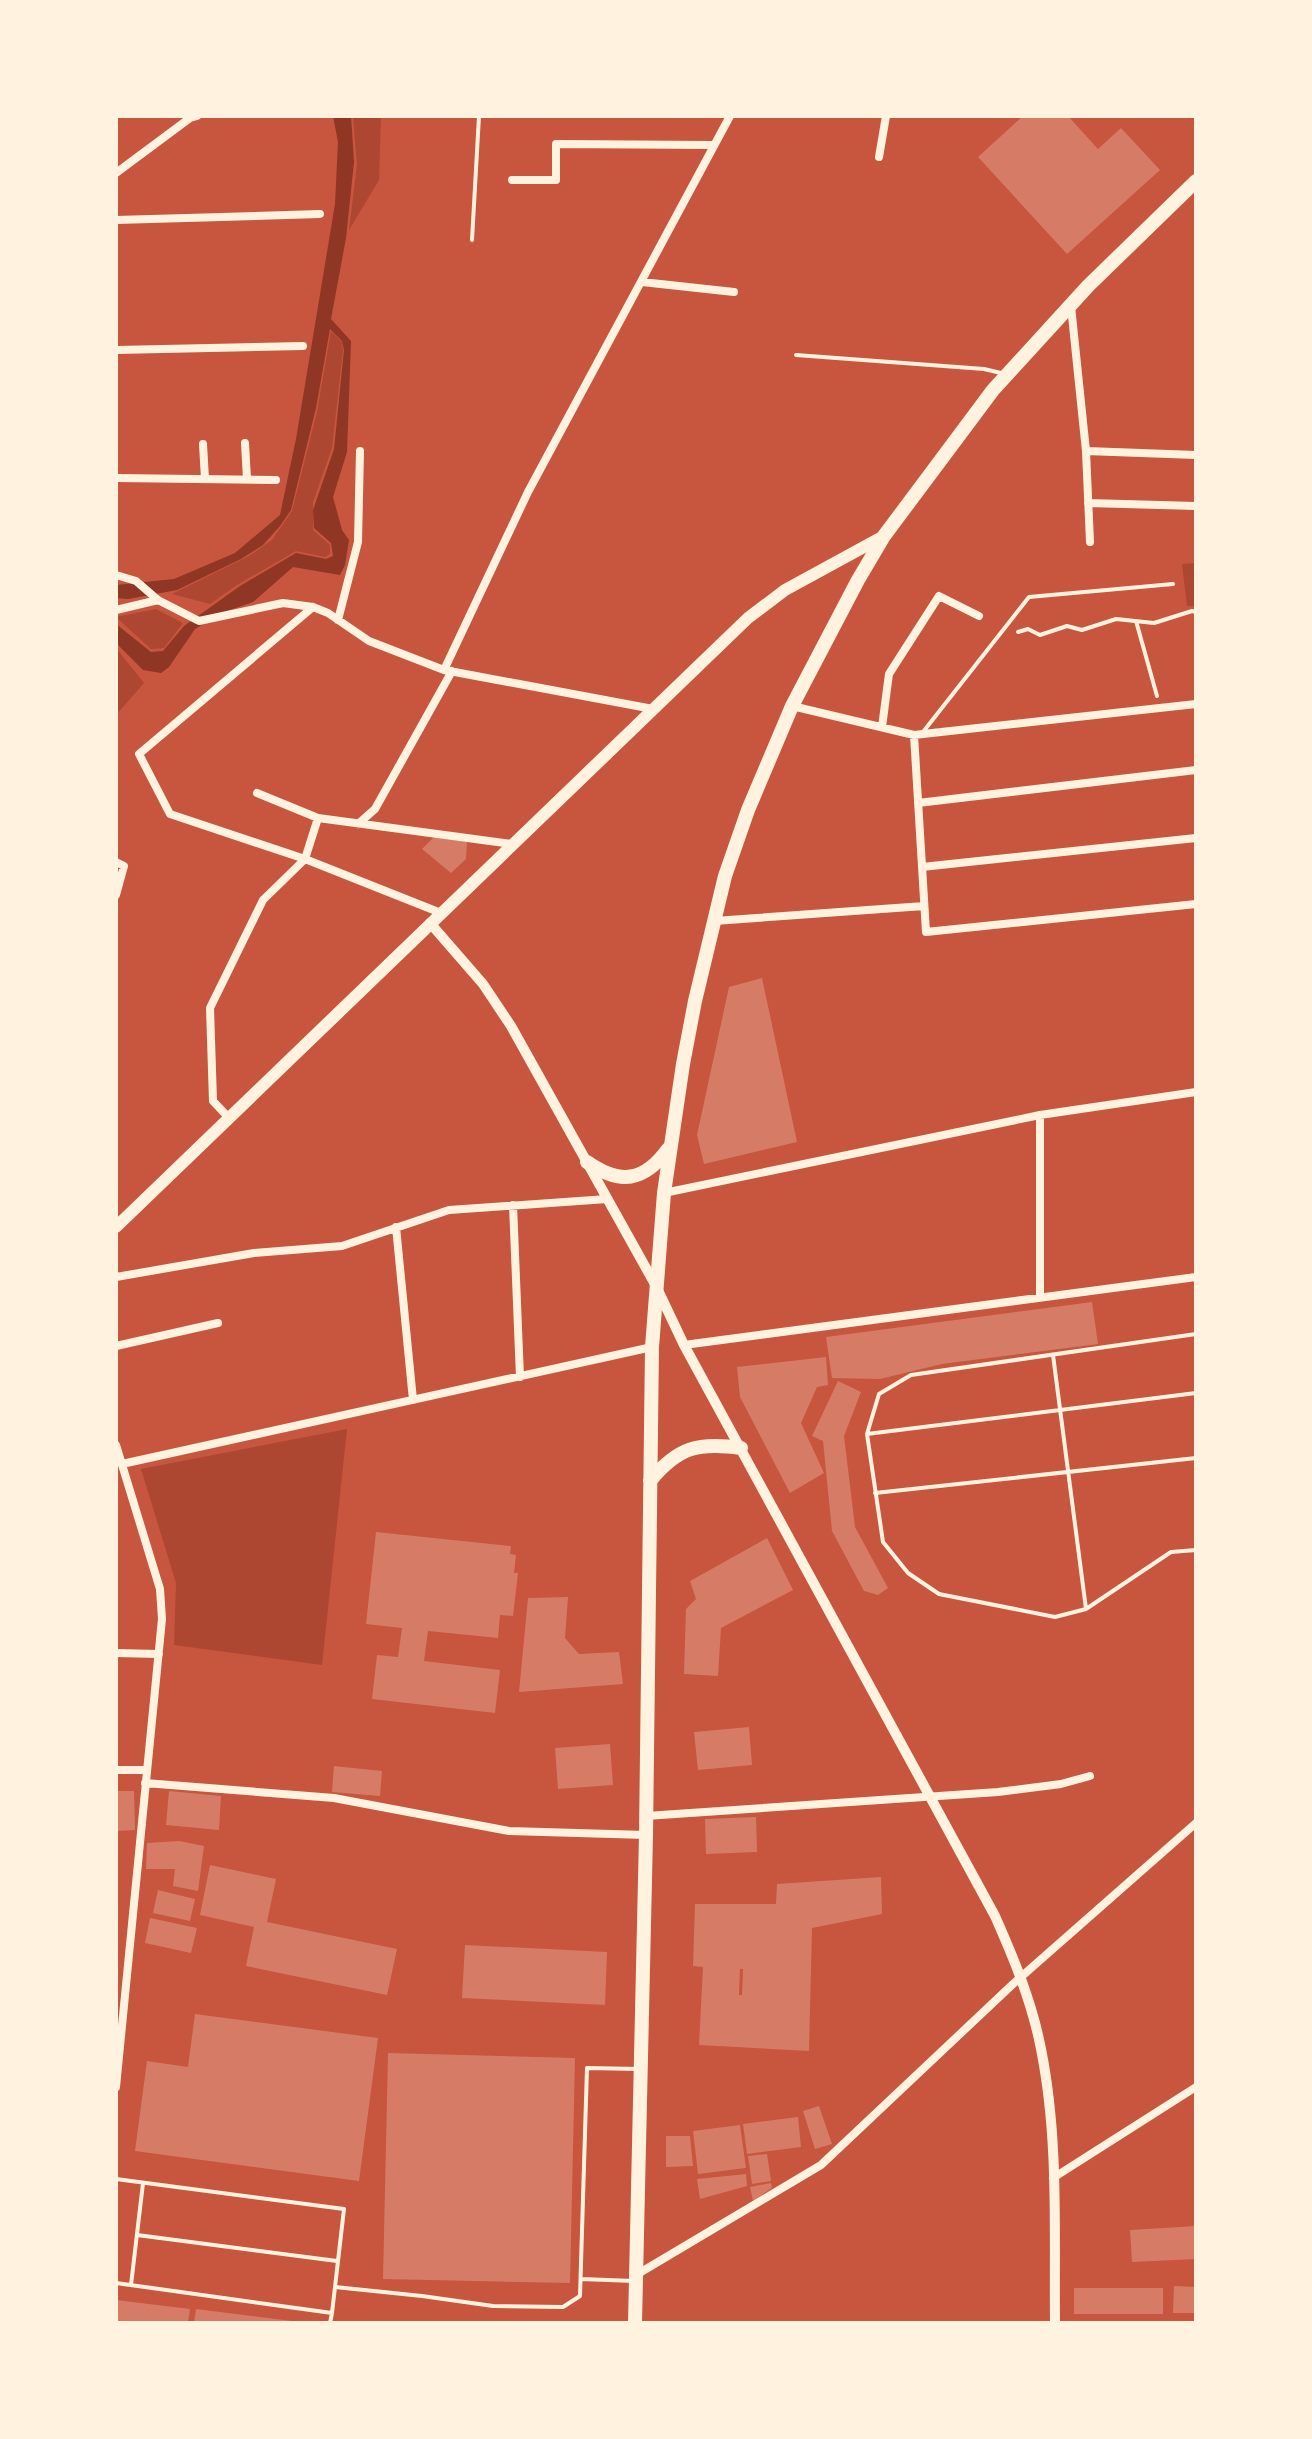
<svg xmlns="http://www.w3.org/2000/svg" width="1312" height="2439" font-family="Quicksand,sans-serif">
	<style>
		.green { fill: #ae4732 }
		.water { fill: #8f3625 }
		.building { fill: #d67c66; fill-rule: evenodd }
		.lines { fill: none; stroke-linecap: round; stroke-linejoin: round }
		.path { stroke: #fff3e0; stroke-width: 4 }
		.service { stroke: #fff3e0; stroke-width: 4 }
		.minor { stroke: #fff3e0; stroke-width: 8 }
		.tertiary { stroke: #fff3e0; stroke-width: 10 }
		.primary { stroke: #fff3e0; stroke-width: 12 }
		.trunk { stroke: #fff3e0; stroke-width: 14 }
	</style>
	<rect width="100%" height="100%" fill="#c8553d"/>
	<path class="green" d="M353 116H381L379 180 349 230 357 165Z
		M331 331 342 342 343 350 332 448 313 502V530L330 545V554L325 557 296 551 237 585 210 604 172 594 249 556 272 540 292 511 317 412Z
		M1196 563V606H1187L1182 564Z
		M156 609 183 623 164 648 151 649 116 617Z
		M116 648 144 683 116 715Z
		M347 1429 322 1665 174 1645 176 1583 141 1469Z"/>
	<path class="water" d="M333 116H351L354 162 346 238 331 319 351 341 347 452 333 497 342 530 349 540 345 565 340 575 293 567 253 602 224 612 195 629 169 667 161 673 143 670 116 643V624L151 652 163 651 184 626 240 586 296 553 326 559 333 556 331 543 314 528 313 510 334 449 344 350 342 341 330 329 316 408 291 510 280 526 263 545 241 559 177 590 128 599 116 598V585L174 579 235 553 280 515 296 439 335 204 338 142Z"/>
	<path class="building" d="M1023 116H1068L1098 149 1121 128 1160 170 1067 254 978 157Z
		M434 837 467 842 466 859 451 873 422 849Z
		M762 978 797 1142 704 1164 697 1135 729 987Z
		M1092 1302 1098 1344 942 1364 880 1379 832 1378 826 1337Z
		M826 1357 828 1385 817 1387 801 1423 824 1473 790 1493 740 1397 737 1367Z
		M838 1381 861 1392 844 1436 855 1527 888 1588 878 1595 864 1591 832 1531 823 1441 812 1436Z
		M376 1532 511 1546 510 1554 516 1555 514 1573H518L513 1616 500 1615 498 1638 428 1631 424 1661 500 1670 495 1713 372 1699 377 1655 398 1657 402 1628 366 1624Z
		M767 1538 793 1590 721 1628 718 1676 684 1674 686 1609 696 1599 690 1581Z
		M568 1597 565 1638 579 1654 619 1652 623 1684 519 1692 528 1598Z
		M749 1727 752 1765 698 1770 694 1732Z
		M610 1744 613 1785 558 1789 555 1748Z
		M334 1766 382 1771 380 1796 332 1792Z
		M116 1791H134L135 1830 116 1831Z
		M169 1791 221 1796 219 1830 166 1825Z
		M756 1817 757 1852 706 1854 705 1819Z
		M179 1841 204 1846 198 1891 173 1886 175 1869H146L147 1843Z
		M210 1865 276 1879 267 1922 397 1949 387 1995 246 1966 254 1927 200 1915Z
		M881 1877 882 1914 812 1928 809 2051 699 2045 703 1967 693 1966 695 1904H776L777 1884ZM740 1969H743L742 1995H739Z
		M158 1890 195 1899 190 1921 153 1913Z
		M150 1918 197 1928 191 1953 145 1943Z
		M465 1945 607 1952 605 2005 462 1998Z
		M195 2014 378 2038 359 2181 135 2151 147 2061 188 2067Z
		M388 2053 575 2058 570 2283 383 2279Z
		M819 2106 832 2144 815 2149 803 2111Z
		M798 2117 801 2147 747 2154 743 2124Z
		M740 2125 746 2168 698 2174 693 2131Z
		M666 2136H690L693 2166 666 2167Z
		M767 2154 771 2181 752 2184 748 2156Z
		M746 2174 747 2186 700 2199 697 2179Z
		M771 2183 772 2188 753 2201 750 2187Z
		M1196 2226V2259L1132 2262 1130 2230Z
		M1174 2286 1196 2287V2313H1173Z
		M1074 2288H1163V2314H1074Z
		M116 2300 190 2309 188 2323H116Z
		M196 2309 292 2321V2323H194Z"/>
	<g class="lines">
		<path class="path" d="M1136 621 1157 696
			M1018 632 1028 629 1040 635 1067 626 1082 630 1116 619 1154 623 1192 611 1196 612"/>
		<path class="service" d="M472 240 479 116
			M796 355 984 369 1001 373
			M923 732 1029 597 1173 584
			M1196 1334 911 1375 879 1394 867 1434 883 1542 908 1573 939 1594 1055 1617 1086 1609 1171 1552 1196 1550
			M1053 1355 1086 1609
			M867 1434 1196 1393
			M875 1493 1196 1458
			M116 2179 344 2209 332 2313 116 2283
			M137 2235 337 2261
			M581 2279 634 2281
			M131 2285 143 2183
			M335 2287 422 2296 493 2306 563 2307 580 2296 587 2068 639 2069
			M330 2323 332 2313"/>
		<path class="minor" d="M879 157 886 116
			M116 173 190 118 197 116
			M512 180H556V144L714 145
			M116 220 320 214
			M642 282 734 292
			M1071 306 1086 451 1090 542
			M116 350 303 346
			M245 443 247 479
			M203 444 205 479
			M1086 451 1196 455
			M116 478 276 480
			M1088 503 1196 506
			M116 575 136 581 158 600 199 621 283 603 313 607 328 613 369 641 444 670 653 709
			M313 607 139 754 170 814 305 859 441 913
			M116 610 158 600
			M338 620 358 542 360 451
			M444 670 528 492 730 116
			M792 706 914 735 1196 704
			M882 727 889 674 939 596 979 616
			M914 735 926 932 1196 904
			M257 793 318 818 512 844
			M918 803 1196 770
			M358 824 375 809 452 671
			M116 862 124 866 116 895
			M922 867 1196 838
			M714 921 924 906
			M229 1118 213 1101 210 1008 263 900 305 859 318 818
			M664 1193 1040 1115 1196 1092
			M513 1205 520 1377
			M396 1227 413 1400
			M116 1277 254 1253 342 1246 449 1210 607 1199
			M1040 1297V1115
			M684 1345 1196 1277
			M116 1346 218 1323
			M116 1445 160 1589 162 1619 116 2087
			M122 1464 652 1347
			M116 1653 159 1654
			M116 1770H147
			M145 1783 334 1798 509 1831 646 1835
			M646 1816 998 1792 1061 1784 1090 1776
			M1053 2178 1196 2087
			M636 2275 821 2165 1013 1984 1196 1823"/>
		<path class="tertiary" d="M430 923 483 984 511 1026 656 1286 684 1345 995 1916C1014 1959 1032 2002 1041 2049 1059 2138 1054 2232 1055 2323"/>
		<path class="primary" d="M116 1227 748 618 785 590 884 536"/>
		<path class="trunk" d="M587 1162C620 1185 644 1182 668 1149
			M650 1481C678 1447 698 1442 741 1448
			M635 2323 646 1835 652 1347 664 1193 683 1064 695 1001 725 876 748 810 792 706 858 580 884 536 993 390 1088 286 1196 181"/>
	</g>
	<rect width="1312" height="2439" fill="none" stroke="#fff3e0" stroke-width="236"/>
</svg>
